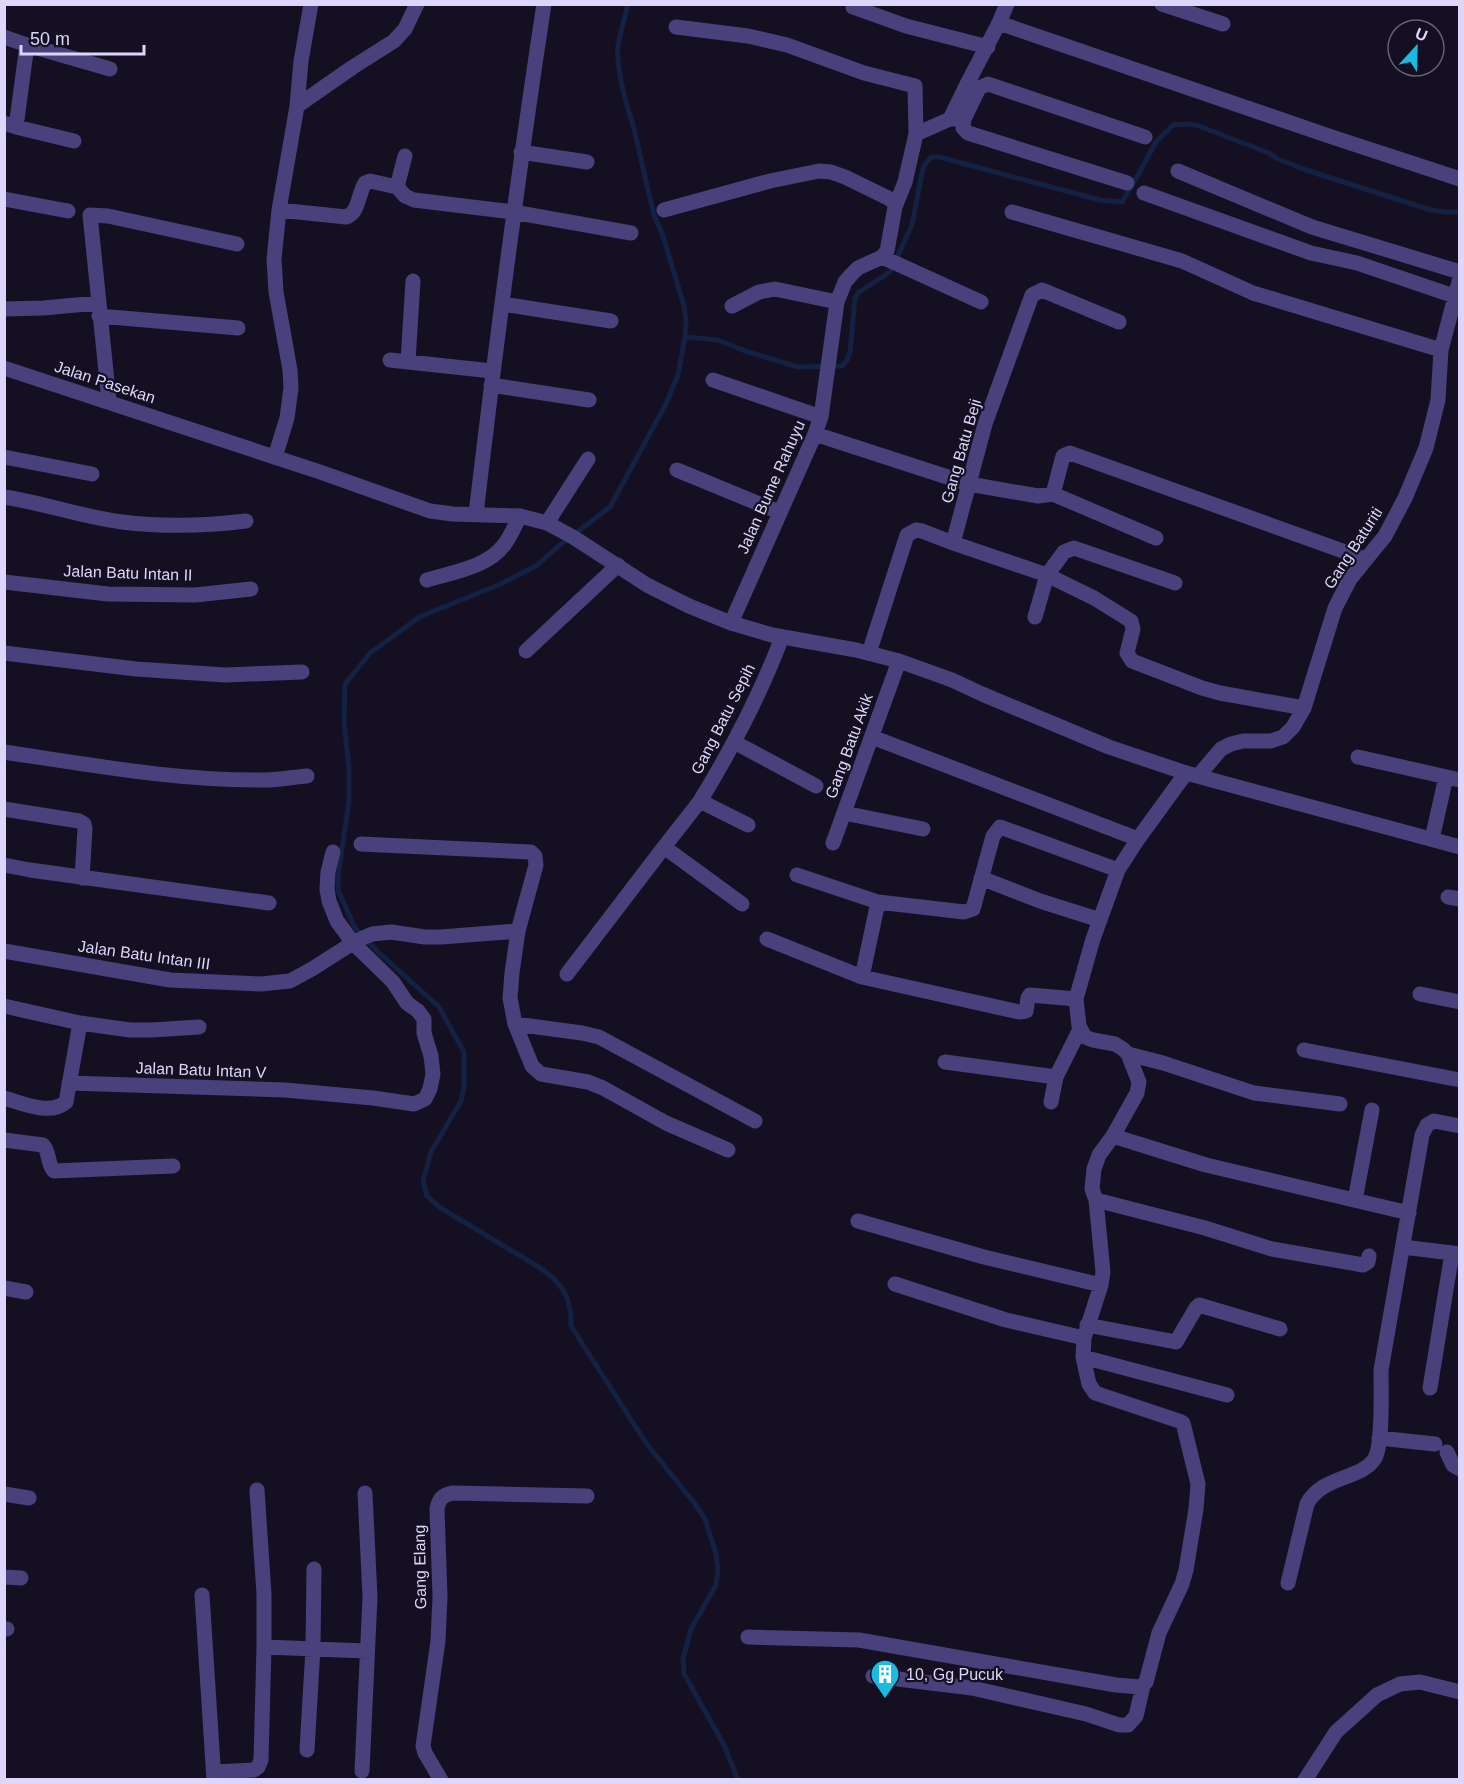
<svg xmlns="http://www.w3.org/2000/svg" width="1464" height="1784" font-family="Helvetica,sans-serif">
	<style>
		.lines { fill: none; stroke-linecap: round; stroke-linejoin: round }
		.stream { stroke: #132142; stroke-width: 5 }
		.minor { stroke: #49417b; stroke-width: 15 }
		.tertiary { stroke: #49417b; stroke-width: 15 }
		.labels { text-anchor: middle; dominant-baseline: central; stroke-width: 4.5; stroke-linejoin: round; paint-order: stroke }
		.street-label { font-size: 16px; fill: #ddd6fa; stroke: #151021 }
		.poi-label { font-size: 16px; fill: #ddd6fa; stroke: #151021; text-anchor: start }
	</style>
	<rect width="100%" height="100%" fill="#151021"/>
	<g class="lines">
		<path class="stream" d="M628 4C625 18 620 32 618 46 616 65 625 103 632 121L654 215 663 236 684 306 686 320 685 337 678 375 666 404 610 507 560 545 537 565 501 584 419 617 398 633 371 652 345 684 344 723 349 768V801L338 877V890L355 928 377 951 439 1007 464 1052V1087L461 1101 431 1152 423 1181 427 1196 439 1207 537 1266C561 1281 572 1297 571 1326L646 1443 695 1504 705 1519 716 1554 718 1570 716 1585 691 1629 683 1659 684 1674 724 1745 738 1780
			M685 337 718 340 745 351 798 367 842 366 847 360 850 353 855 298 859 292 890 272 912 225 922 173 924 166 931 157H939L1100 200 1122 202 1138 175 1156 142 1173 125 1189 124 1199 126 1269 153 1278 159 1306 170 1431 210 1445 212H1460"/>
		<path class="minor" d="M1162 4 1223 24
			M853 7 906 26 988 47
			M999 23 1007 4
			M676 27 748 36 787 45 864 73 915 86 916 134 905 182 895 207 887 251 882 257 858 268 851 275 845 282 837 302 821 417 815 434 731 623
			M4 37 27 45 110 69
			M297 106 353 67 394 41 405 29 417 4
			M950 119 966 86 999 23 1329 136 1460 179
			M4 123 16 127 27 45
			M16 127 74 141
			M916 134 950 119H961
			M521 152 587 162
			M1178 171 1312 227 1460 272
			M1127 183 968 133 963 128 964 119 979 88 988 84 1145 137
			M397 187 405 196 414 200 513 212 631 233
			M1144 193 1311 253 1357 263 1454 296
			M4 199 68 211
			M279 210 346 217C359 213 358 194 365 183L370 181 397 187 405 156
			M664 210 770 181 819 171 831 172 845 177 888 198 894 202 895 207
			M1012 212 1182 261 1253 293 1441 350
			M882 257 981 302
			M502 304 611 321
			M732 306 759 292 775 289 837 302
			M4 309 43 308 98 303
			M99 316 238 328
			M390 360 492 371
			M408 361 413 281
			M713 380 821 417
			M491 385 589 400
			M109 401 90 215 108 216 237 244
			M815 434 969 484 1038 496 1053 494 1156 538
			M4 457 92 474
			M275 457 287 418 291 388 290 370 276 292 274 259 279 210 297 106 301 61 311 4
			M677 470 779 512
			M1053 494 1063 456 1070 453 1365 559
			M4 497C44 503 82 517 122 522 163 527 205 526 246 521
			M476 514C496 344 518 174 544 4
			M547 523 588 459
			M953 543 1047 575 1064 552 1074 548 1175 583
			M427 580C453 572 488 567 504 545 511 536 515 525 520 516
			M4 582 108 594 195 595 251 589
			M1035 617 1047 575 1094 598 1131 621 1133 629 1127 653 1132 661 1202 688 1220 693 1304 708
			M526 651 618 565
			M4 653 136 669 225 675 302 672
			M869 653 907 535 916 530 922 531 953 543 985 424 1032 295 1042 290 1119 322
			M872 737 1138 839
			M734 742 816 786
			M4 752C91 765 178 781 266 780 279 780 294 777 307 776
			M1358 757 1460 780
			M1199 775 1221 749 1231 744 1243 741H1271L1283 737 1293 727 1304 708 1335 608 1350 579 1385 536 1405 498 1426 448 1438 400 1441 350 1460 278
			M700 801 664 847 742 904
			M4 809 79 821 84 824 85 829 82 878
			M844 813 923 829
			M748 825 700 801C733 747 760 696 782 637
			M1432 839 1446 777
			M833 843 899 661
			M361 844 531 852 535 856 536 865 518 931 512 973 510 998 515 1024 532 1066 541 1074 588 1082 603 1088 666 1123 728 1150
			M4 865 30 870 269 903
			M797 875 878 902
			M981 878 1040 901 1100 920
			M1448 897 1460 899
			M767 939 862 977 878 902 964 912 973 909 993 836 1000 827 1118 870
			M4 951 170 980 261 984 290 981 312 969 356 941 372 934 391 932 425 937H441L518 931
			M567 974 664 847
			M862 977 1019 1012 1026 1011 1028 998 1030 995 1076 999
			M1420 994 1460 1002
			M4 1006 80 1023 66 1102C50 1116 22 1103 4 1098
			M80 1023 130 1030H152L199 1027
			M515 1024 582 1033 599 1037 755 1121
			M1304 1050 1460 1080
			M1128 1054 1163 1063 1254 1093 1340 1104
			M945 1062 1056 1077
			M69 1083 285 1090 373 1098 414 1104 425 1099 430 1089 433 1074 431 1056 424 1033V1019L418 1011 407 1003 393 982 353 943 337 921 329 901 327 889 328 872 333 852
			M1051 1102 1056 1077 1080 1029
			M1113 1136 1206 1165 1409 1213
			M4 1140 43 1145C50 1152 47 1164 54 1171L173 1166
			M1096 1200 1205 1228 1272 1249 1363 1265 1368 1262 1369 1256
			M1355 1200 1372 1110
			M858 1221 984 1257 1101 1285
			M1403 1247 1460 1254
			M895 1284 1006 1320 1084 1338
			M4 1288 26 1292
			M1087 1325 1176 1342 1196 1308 1199 1305 1280 1329
			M1083 1357 1227 1395
			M1430 1388 1452 1253
			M1379 1438 1435 1444
			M1447 1452 1453 1465 1460 1469
			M4 1494 29 1498
			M4 1577 21 1578
			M1288 1583 1307 1504C1322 1475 1362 1480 1375 1458 1383 1444 1381 1389 1381 1370L1422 1135 1427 1125 1434 1121 1460 1126
			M202 1595 214 1780
			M4 1629H7
			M748 1637 859 1640 1116 1685 1140 1687 1146 1682 1159 1633 1182 1584 1186 1570 1196 1509 1198 1484 1183 1423 1179 1421 1095 1393 1089 1384 1083 1357 1084 1338 1101 1285 1103 1272 1096 1200 1092 1189 1094 1169 1099 1155 1113 1136 1137 1093 1139 1082 1128 1054 1123 1049 1115 1044 1093 1040 1085 1037 1079 1026 1076 999 1093 939 1118 870 1138 839 1186 773
			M264 1647 367 1651
			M873 1676 972 1688 1086 1714 1119 1725H1128L1136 1716 1143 1686
			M307 1750 313 1648 314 1569
			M362 1771 370 1597 365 1493
			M214 1772 254 1770 258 1767 261 1760 264 1647V1594L257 1490
			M441 1780 425 1753 423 1746 438 1641 440 1597 437 1509C439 1499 442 1495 453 1493L587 1496
			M1305 1780 1336 1732 1377 1695 1400 1684 1420 1682 1460 1692"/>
		<path class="tertiary" d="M4 368 320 472 430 511 453 514 520 516 547 523 573 537 647 585 689 606 731 623 772 635 856 650 899 661 952 680 982 694 1109 747 1186 773 1460 847"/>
	</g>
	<defs>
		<g id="building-pin" transform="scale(1.5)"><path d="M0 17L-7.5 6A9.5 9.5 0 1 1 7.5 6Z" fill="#1bbae1" stroke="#151021"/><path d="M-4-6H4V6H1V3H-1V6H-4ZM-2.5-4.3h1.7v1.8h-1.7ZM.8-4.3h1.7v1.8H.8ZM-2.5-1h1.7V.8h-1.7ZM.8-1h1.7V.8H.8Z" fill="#fff"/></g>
	</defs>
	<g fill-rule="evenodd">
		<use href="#building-pin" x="885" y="1674"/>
	</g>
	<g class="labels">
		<g class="street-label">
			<text transform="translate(105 382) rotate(18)">Jalan Pasekan</text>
			<text transform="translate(961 451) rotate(-74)">Gang Batu Beji</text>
			<text transform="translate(771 487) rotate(-66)">Jalan Bume Rahuyu</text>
			<text transform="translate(1353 548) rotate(-57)">Gang Baturiti</text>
			<text transform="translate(128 573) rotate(2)">Jalan Batu Intan II</text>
			<text transform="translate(723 719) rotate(-63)">Gang Batu Sepih</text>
			<text transform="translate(849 746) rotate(-70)">Gang Batu Akik</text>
			<text transform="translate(144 955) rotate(8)">Jalan Batu Intan III</text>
			<text transform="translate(201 1070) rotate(2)">Jalan Batu Intan V</text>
			<text transform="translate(420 1567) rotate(-91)">Gang Elang</text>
		</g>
		<g class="poi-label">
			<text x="906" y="1674">10, Gg Pucuk</text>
		</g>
	</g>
	<rect width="1464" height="1784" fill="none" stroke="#ddd6fa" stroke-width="12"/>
	<g transform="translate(1416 48) rotate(22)"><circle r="28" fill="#151021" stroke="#655f78" stroke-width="1.5"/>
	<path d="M0-4.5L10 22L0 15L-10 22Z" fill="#1bbae1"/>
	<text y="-9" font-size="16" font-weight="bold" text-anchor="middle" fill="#ddd6fa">U</text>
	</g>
	<path d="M21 45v9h123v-9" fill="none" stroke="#ddd6fa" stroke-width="3"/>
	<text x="30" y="45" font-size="18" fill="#ddd6fa" stroke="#151021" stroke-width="4.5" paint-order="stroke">50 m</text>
</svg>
